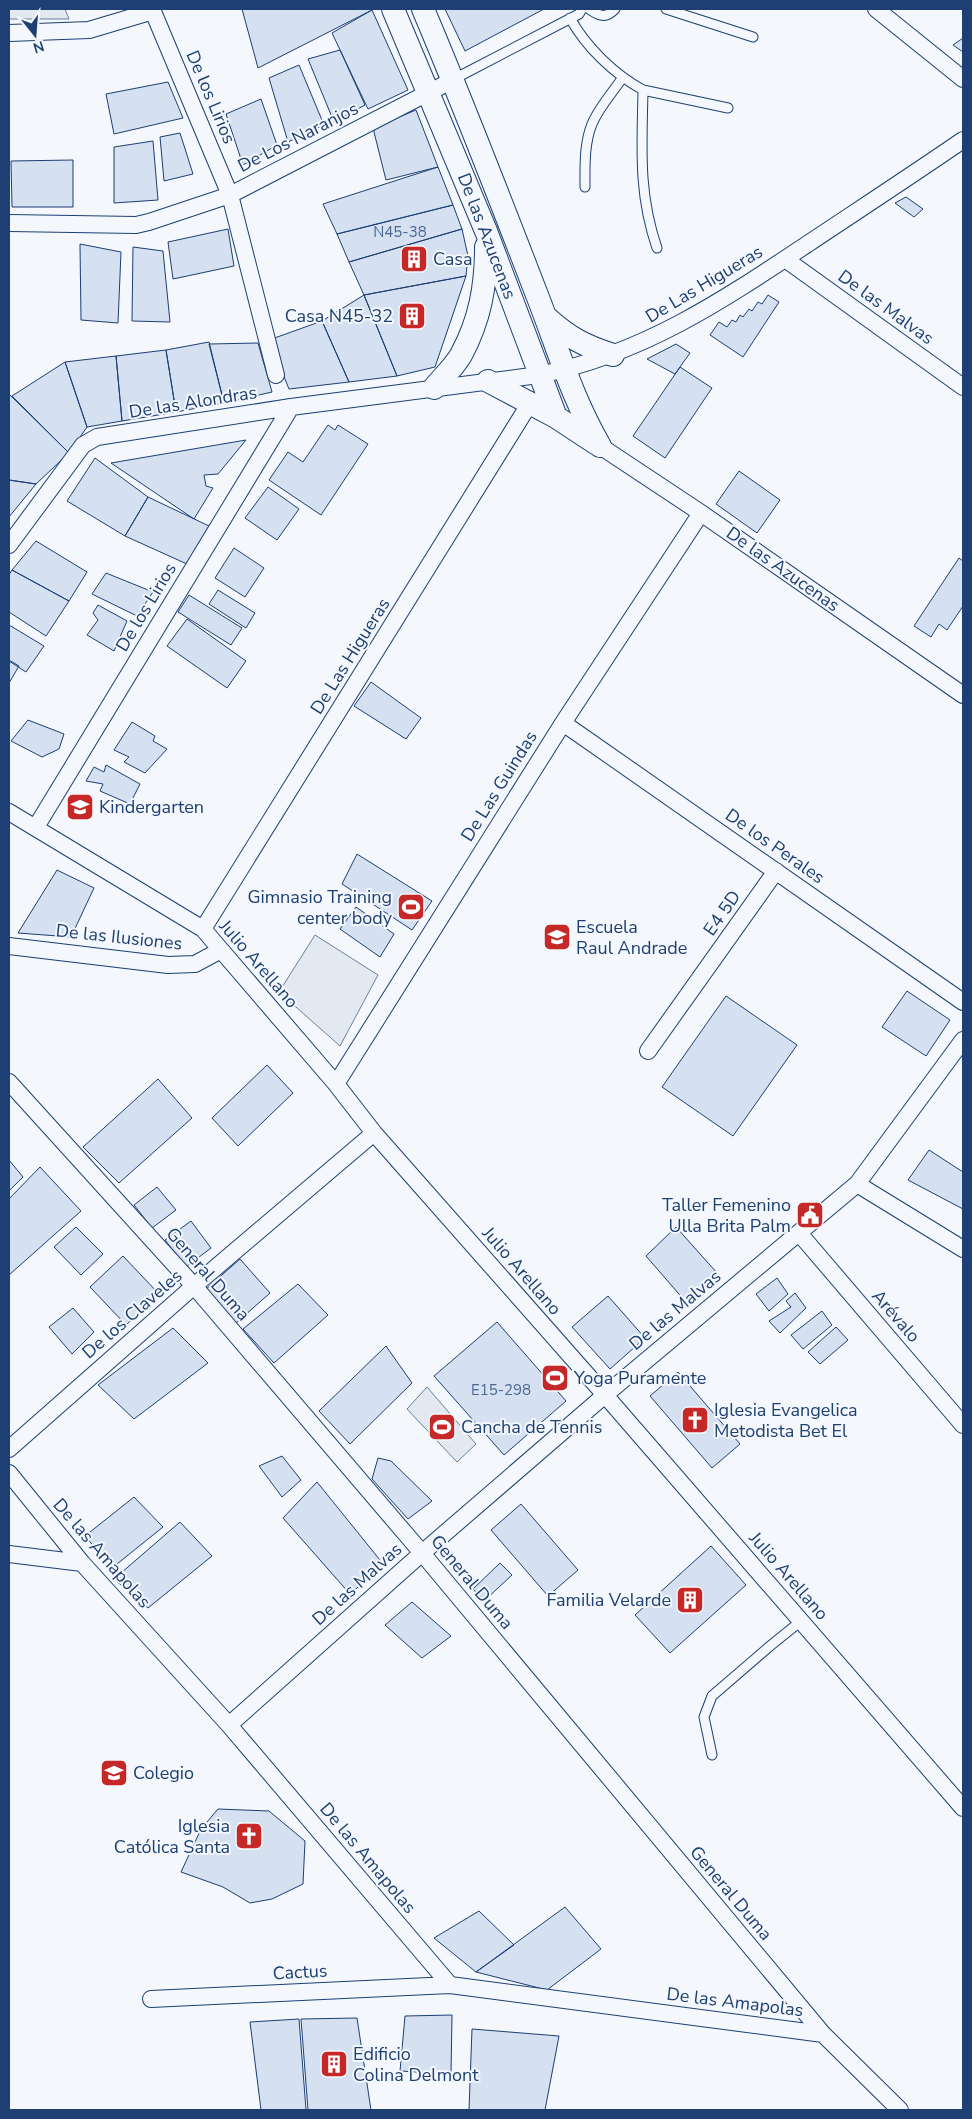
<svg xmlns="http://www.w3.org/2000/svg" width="972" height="2119" font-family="'Nunito Sans',sans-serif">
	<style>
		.green { fill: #e3e9f0; stroke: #687fa3 }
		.building { fill: #d5e0f0; stroke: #1d3f73 }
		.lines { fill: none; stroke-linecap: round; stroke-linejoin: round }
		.lane-casing { stroke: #1d3f73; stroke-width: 11 }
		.street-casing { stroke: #1d3f73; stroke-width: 18 }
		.secondary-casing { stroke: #1d3f73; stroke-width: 24 }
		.lane { stroke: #f4f7fb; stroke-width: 9 }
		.street { stroke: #f4f7fb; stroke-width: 16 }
		.secondary { stroke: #f4f7fb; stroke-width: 22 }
		.labels { text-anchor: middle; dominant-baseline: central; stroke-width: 4; stroke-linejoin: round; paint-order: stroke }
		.number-label { font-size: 15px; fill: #4b6792 }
		.street-label { font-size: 18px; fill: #1d3f73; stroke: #f4f7fb }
		.poi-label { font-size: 18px; fill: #1d3f73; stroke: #f4f7fb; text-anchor: start }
	</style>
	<rect width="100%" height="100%" fill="#f4f7fb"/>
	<path class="green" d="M9 9H65L69 19H9Z
		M315 935 378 975 340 1046 279 992Z
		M427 1387 476 1444 457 1462 407 1409Z"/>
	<path class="building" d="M242 9H371L372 10 258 68Z
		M445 9H544L465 51Z
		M372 10 408 90 368 109 332 33Z
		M963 38V52L953 45Z
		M340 50 365 105 334 122 308 59Z
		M299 65 324 125 288 142 269 78Z
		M168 82 183 118 114 134 106 94Z
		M261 99 277 145 243 165 226 114Z
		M416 110 438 167 386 180 373 128Z
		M180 133 193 174 164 181 160 137Z
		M153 141 158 200 114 203V147Z
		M73 160V207H12L11 161Z
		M438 167 453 205 337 234 323 204Z
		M906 197 923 209 914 217 895 203Z
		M453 205 462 229 349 262 337 234Z
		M228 229 234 266 173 279 168 242Z
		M462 229 468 256 466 276 364 295 349 262Z
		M80 244 121 252 118 323 81 320Z
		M133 247 163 251 170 322 132 321Z
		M466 276 435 367 397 376 364 295Z
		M364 295 397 376 349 382 322 321Z
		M768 295 779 302 743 357 710 335 719 322 727 327 732 320 736 322 740 315 743 317 749 309 752 311 758 302 762 304Z
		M322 321 349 382 289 389 269 340Z
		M209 342 224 403 176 412 166 350Z
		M258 343 272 392 224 403 209 344Z
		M676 344 690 353 675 374 647 359Z
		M166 350 176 412 122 421 116 356Z
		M116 356 122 421 87 427 65 362Z
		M65 362 87 427 69 453 12 396Z
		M680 367 712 388 665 458 633 436Z
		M9 394 69 453 36 484 9 480Z
		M328 425 335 430 338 425 368 444 321 515 269 480 288 452 303 462Z
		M246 440 218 474 204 475 206 486 213 488 194 519 111 463Z
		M95 458 148 497 125 536 67 501Z
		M739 471 780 500 757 533 716 504Z
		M9 480 36 484 9 517Z
		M268 487 299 509 277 540 245 518Z
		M148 497 209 526 187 564 125 536Z
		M36 541 87 572 69 601 12 570Z
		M234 548 264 568 245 597 215 578Z
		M959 558 963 561V606L947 630 939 624 931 637 914 626Z
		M12 570 69 601 46 636 9 612V575Z
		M106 573 153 592 137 616 92 594Z
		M218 590 255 613 246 628 209 604Z
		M189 595 242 628 231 645 178 612Z
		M98 605 127 621 114 651 87 635 98 620 93 613Z
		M187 619 246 661 227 688 167 646Z
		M9 625 44 646 26 672 9 661Z
		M9 660 19 666 9 683Z
		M371 682 421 718 406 739 354 706Z
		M28 720 64 734 59 749 42 757 11 741Z
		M132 722 155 736 153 741 167 749 145 773 124 762 129 757 114 750Z
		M106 765 140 784 130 804 100 791 103 784 86 781 94 767 104 772Z
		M357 854 432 901 412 930 342 884Z
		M57 870 94 888 71 937 18 933Z
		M356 907 394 934 380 957 340 929Z
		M907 991 950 1020 926 1056 882 1027Z
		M726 996 797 1045 733 1136 662 1087Z
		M267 1065 293 1093 238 1146 212 1118Z
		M158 1079 192 1118 119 1183 83 1147Z
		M929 1150 963 1172V1209L908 1180Z
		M9 1160 23 1177 9 1191Z
		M40 1167 81 1211 9 1275V1199Z
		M157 1187 176 1210 152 1228 134 1205Z
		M191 1221 211 1248 186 1267 165 1240Z
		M76 1227 103 1254 81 1275 54 1247Z
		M676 1227 718 1274 685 1301 646 1256Z
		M123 1256 159 1294 126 1325 90 1287Z
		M240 1259 270 1293 235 1324 205 1290Z
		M777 1278 788 1294 769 1311 756 1294Z
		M298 1284 328 1315 274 1363 243 1329Z
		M795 1293 806 1308 780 1333 769 1321 791 1307 786 1301Z
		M608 1296 645 1338 610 1369 572 1327Z
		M73 1308 94 1332 72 1354 49 1327Z
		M822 1311 832 1325 803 1349 791 1335Z
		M497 1322 566 1401 504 1455 434 1376Z
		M836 1327 848 1340 820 1364 808 1352Z
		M173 1328 208 1363 134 1419 98 1385Z
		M386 1346 412 1383 350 1444 319 1411Z
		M678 1372 740 1444 712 1468 650 1396Z
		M282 1456 301 1480 282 1497 259 1466Z
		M378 1458 391 1461 432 1501 408 1519 372 1479Z
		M317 1482 384 1565 350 1594 283 1518Z
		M134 1497 163 1527 112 1568 85 1536Z
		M521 1504 578 1570 548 1596 491 1530Z
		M180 1522 212 1556 148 1608 114 1579Z
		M711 1546 746 1585 670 1653 635 1615Z
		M500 1563 512 1575 484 1601 473 1589Z
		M412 1602 451 1636 422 1658 385 1625Z
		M218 1809 269 1811 305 1841 303 1884 272 1899 250 1903 223 1887 181 1872 201 1829Z
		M565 1907 601 1949 547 1990 476 1972Z
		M479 1911 514 1945 476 1972 434 1938Z
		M452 2015 451 2074 400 2071 405 2016Z
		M357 2018 371 2110H308L301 2019Z
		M299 2019 306 2110H261L250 2022Z
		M472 2029 559 2036 545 2110H469Z"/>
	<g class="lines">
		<g class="lane-casing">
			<path id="lane" d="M589 9C599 16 606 19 615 9
				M666 9 753 37
				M570 18C586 47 614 74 643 90L728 108
				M454 79 579 14 582 9
				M643 90C642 147 638 193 657 248
				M585 187C585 166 584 144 592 124 599 107 613 92 623 77
				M712 1755 704 1717 712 1696 770 1646 801 1621"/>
		</g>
		<g class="street-casing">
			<path id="street" d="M152 9 230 195 276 375
				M876 9 963 79
				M9 33 89 30 153 11
				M9 223 136 225 149 222 230 195 453 80
				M785 259 963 387
				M600 446 701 513 963 695
				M9 545 83 445 97 437 291 407 539 375C643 354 722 301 809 243 860 209 912 175 963 140
				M563 723 963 1002
				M9 812 203 929 336 1084 374 1133 605 1395 963 1808
				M36 827 291 407
				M203 929 530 403
				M9 946 168 965 195 964 221 950
				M648 1051 776 871
				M9 1082 194 1286 422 1553 823 2034 900 2110
				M336 1084 563 723 701 513
				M857 1184 963 1249
				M799 1233 963 1425
				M9 1449 194 1286 374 1133
				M9 1473 82 1563 229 1725 450 1985
				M9 1554 82 1563
				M229 1725 422 1553 605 1395 857 1184 963 1040
				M151 1999 450 1985 823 2034"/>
		</g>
		<g class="secondary-casing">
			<path id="secondary" d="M393 9 486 231 556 417
				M423 9C463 103 500 199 537 295 557 346 572 398 600 446
				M547 318C569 338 585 346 613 355
				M488 381 556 417 597 444
				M434 388C443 377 454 367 461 355 480 320 486 286 486 247"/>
		</g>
		<use href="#lane" class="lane"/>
		<use href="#street" class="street"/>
		<use href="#secondary" class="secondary"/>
	</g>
	<defs>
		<g id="building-square" transform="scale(1.4375)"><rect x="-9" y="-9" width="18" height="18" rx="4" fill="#c62828" stroke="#f4f7fb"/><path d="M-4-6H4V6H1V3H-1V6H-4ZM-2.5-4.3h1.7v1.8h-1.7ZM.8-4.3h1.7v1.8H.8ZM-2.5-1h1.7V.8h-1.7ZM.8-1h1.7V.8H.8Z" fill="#fff"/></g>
		<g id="school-square" transform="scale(1.4375)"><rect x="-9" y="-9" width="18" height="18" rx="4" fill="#c62828" stroke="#f4f7fb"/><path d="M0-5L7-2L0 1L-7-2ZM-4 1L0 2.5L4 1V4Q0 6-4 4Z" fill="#fff"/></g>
		<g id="stadium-square" transform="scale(1.4375)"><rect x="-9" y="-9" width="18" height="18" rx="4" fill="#c62828" stroke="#f4f7fb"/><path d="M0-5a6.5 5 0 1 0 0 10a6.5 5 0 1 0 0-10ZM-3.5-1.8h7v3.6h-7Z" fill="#fff"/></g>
		<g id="university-square" transform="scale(1.4375)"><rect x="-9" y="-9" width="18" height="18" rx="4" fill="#c62828" stroke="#f4f7fb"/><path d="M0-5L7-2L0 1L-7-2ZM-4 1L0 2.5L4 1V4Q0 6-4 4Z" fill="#fff"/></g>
		<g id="civic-square" transform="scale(1.4375)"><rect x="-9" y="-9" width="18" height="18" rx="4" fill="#c62828" stroke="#f4f7fb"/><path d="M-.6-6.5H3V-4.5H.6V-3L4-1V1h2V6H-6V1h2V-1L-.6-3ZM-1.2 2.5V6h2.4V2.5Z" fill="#fff"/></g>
		<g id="church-square" transform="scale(1.4375)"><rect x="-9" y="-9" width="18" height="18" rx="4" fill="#c62828" stroke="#f4f7fb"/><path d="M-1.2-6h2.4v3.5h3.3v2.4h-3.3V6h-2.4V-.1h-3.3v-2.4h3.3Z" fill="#fff"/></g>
	</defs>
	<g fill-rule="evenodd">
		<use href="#building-square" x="414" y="259"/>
		<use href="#building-square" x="412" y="316"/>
		<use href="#school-square" x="80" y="807"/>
		<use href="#stadium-square" x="411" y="907"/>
		<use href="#university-square" x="557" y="937"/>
		<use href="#civic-square" x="810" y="1215"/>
		<use href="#stadium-square" x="555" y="1378"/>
		<use href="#church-square" x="695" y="1420"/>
		<use href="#stadium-square" x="442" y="1427"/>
		<use href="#building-square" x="690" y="1600"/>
		<use href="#school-square" x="114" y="1773"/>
		<use href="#church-square" x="249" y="1836"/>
		<use href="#building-square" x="334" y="2064"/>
	</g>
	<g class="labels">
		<g class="number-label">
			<text x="400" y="232">N45-38</text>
			<text x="501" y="1390">E15-298</text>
		</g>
		<g class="street-label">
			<text transform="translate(211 97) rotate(67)">De los Lirios</text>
			<text transform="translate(298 137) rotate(-27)">De Los Naranjos</text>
			<text transform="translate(487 236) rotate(69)">De las Azucenas</text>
			<text transform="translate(704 284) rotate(-31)">De Las Higueras</text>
			<text transform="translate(886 307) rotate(36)">De las Malvas</text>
			<text transform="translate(193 402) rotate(-9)">De las Alondras</text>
			<text transform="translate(783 569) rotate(35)">De las Azucenas</text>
			<text transform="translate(146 607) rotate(-59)">De los Lirios</text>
			<text transform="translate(350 656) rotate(-58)">De Las Higueras</text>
			<text transform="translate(499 786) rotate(-58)">De Las Guindas</text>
			<text transform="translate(775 846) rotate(35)">De los Perales</text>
			<text transform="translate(722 913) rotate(-55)">E4 5D</text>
			<text transform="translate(119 937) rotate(6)">De las Ilusiones</text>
			<text transform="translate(259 964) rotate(49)">Julio Arellano</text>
			<text transform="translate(522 1271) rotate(49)">Julio Arellano</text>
			<text transform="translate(208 1274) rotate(49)">General Duma</text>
			<text transform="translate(675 1310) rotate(-40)">De las Malvas</text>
			<text transform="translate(132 1314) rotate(-41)">De los Claveles</text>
			<text transform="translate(896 1316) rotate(49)">Arévalo</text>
			<text transform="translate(102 1553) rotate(49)">De las Amapolas</text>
			<text transform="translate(789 1576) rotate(49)">Julio Arellano</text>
			<text transform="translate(472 1582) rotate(50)">General Duma</text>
			<text transform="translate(357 1584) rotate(-42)">De las Malvas</text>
			<text transform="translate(368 1858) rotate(50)">De las Amapolas</text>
			<text transform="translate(731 1893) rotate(50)">General Duma</text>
			<text transform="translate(300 1972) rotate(-3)">Cactus</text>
			<text transform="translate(735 2002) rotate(7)">De las Amapolas</text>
		</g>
		<g class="poi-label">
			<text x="433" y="259">Casa</text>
			<text x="393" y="316" text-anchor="end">Casa N45-32</text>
			<text x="99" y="807">Kindergarten</text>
			<text x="392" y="897" text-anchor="end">Gimnasio Training<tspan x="392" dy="21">center body</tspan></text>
			<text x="576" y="927">Escuela<tspan x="576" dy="21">Raul Andrade</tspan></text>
			<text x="791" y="1205" text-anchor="end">Taller Femenino<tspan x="791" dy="21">Ulla Brita Palm</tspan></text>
			<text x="574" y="1378">Yoga Puramente</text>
			<text x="714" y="1410">Iglesia Evangelica<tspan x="714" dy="21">Metodista Bet El</tspan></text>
			<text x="461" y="1427">Cancha de Tennis</text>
			<text x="671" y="1600" text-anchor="end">Familia Velarde</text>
			<text x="133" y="1773">Colegio</text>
			<text x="230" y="1826" text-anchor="end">Iglesia<tspan x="230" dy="21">Católica Santa</tspan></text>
			<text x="353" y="2054">Edificio<tspan x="353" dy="21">Colina Delmont</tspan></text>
		</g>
	</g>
	<rect width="972" height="2119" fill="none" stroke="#1d3f73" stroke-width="20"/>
	<g transform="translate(35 35) rotate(163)" stroke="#f4f7fb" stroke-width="4" paint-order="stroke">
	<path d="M0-4L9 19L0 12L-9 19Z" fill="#1d3f73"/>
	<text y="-8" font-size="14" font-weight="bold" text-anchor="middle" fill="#1d3f73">N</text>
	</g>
</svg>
